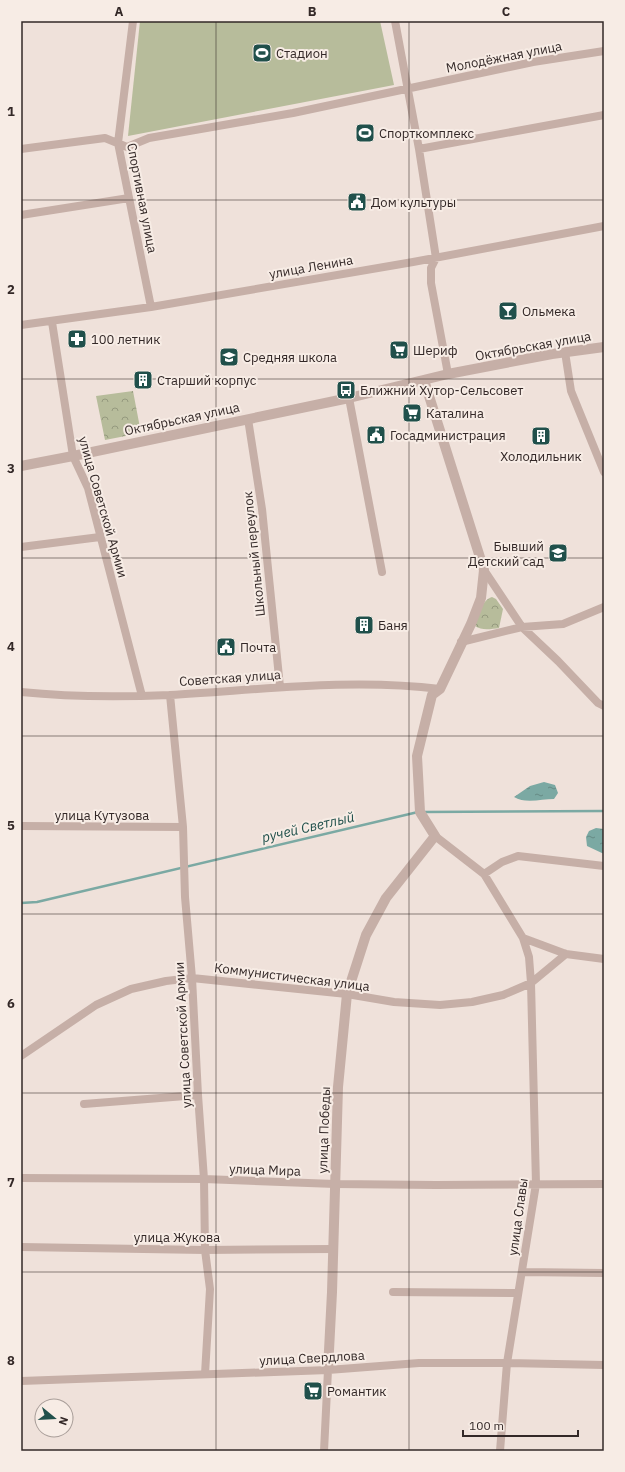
<svg xmlns="http://www.w3.org/2000/svg" width="625" height="1472" font-family="'IBM Plex Sans',sans-serif">
	<style>
		.forest { fill: url(#forest-crowns) }
		.garden { fill: #b7bc9b }
		.water { fill: url(#water-ripples) }
		.lines { fill: none; stroke-linecap: round; stroke-linejoin: round }
		.stream { stroke: #7ba9a3; stroke-width: 2.5 }
		.minor { stroke: #c6afa7; stroke-width: 8 }
		.tertiary { stroke: #c6afa7; stroke-width: 10 }
		.grid { fill: none; stroke: #332827; stroke-width: 1; stroke-opacity: 0.55 }
		.labels { text-anchor: middle; dominant-baseline: central; stroke-width: 4; stroke-linejoin: round; paint-order: stroke }
		.poi-label { font-size: 13px; fill: #332827; stroke: #f7ece5; text-anchor: start }
		.street-label { font-size: 13px; fill: #332827; stroke: #f7ece5 }
		.water-label { font-size: 14px; font-style: italic; fill: #20504b; stroke: #f7ece5 }
		.neatline { fill: none; stroke: #332827; stroke-width: 1.5 }
		.grid-label { font-size: 13px; text-anchor: middle; font-weight: bold; fill: #332827 }
	</style>
	<defs>
		<pattern id="forest-crowns" width="20" height="18" patternUnits="userSpaceOnUse"><rect width="20" height="18" fill="#b7bc9b"/><path d="M2 6a3 3 0 1 1 6 0M12 15a3 3 0 1 1 6 0" fill="none" stroke="#95997e"/></pattern>
		<pattern id="water-ripples" width="26" height="14" patternUnits="userSpaceOnUse"><rect width="26" height="14" fill="#7ba9a3"/><path d="M2 4q2-2 4 0t4 0M15 11q2-2 4 0t4 0" fill="none" stroke="#658a85"/></pattern>
	</defs>
	<rect width="100%" height="100%" fill="#efe1da"/>
	<path class="forest" d="M133 391 141 433 105 440 96 396Z
		M492 597 496 599 503 609 499 628C491 629 482 631 475 626 479 616 481 600 492 597Z"/>
	<path class="garden" d="M140 21H380L394 85 128 136Z"/>
	<path class="water" d="M544 782 555 785 558 793 554 799C542 799 525 804 514 797L530 786Z
		M596 828 604 829V854L587 846 586 837 589 831Z"/>
	<g class="lines">
		<path class="stream" d="M423 812 604 811
			M21 903 37 902 418 812"/>
		<path class="minor" d="M133 21 118 143 151 307
			M395 21 419 149 436 258 431 268V283L448 374
			M21 149 105 138 127 147 149 138 293 113 533 62 604 51
			M419 149 604 115
			M21 215 129 198
			M52 322 73 456 88 488 142 696
			M21 325 151 307 413 262 604 226
			M565 352 571 391 604 472
			M349 398 382 572
			M248 419 262 509 280 687
			M21 547 100 537
			M484 570 522 627 558 661 598 703 604 706
			M461 642 522 627 563 624 604 607
			M21 692C70 697 120 697 170 695 260 690 350 678 440 689
			M170 695 183 827 185 897 192 978 198 1095 204 1179 205 1250 210 1289 205 1374
			M21 826 183 827
			M435 836 484 874 523 938 566 954 604 959
			M484 874 502 862 518 856 604 866
			M21 1056 96 1005 131 989 166 981 192 978 347 994 394 1002 440 1005 472 1002 503 995 531 983 566 954
			M84 1104 198 1095
			M21 1178 204 1179 335 1184 436 1185 604 1184
			M21 1247 205 1250 333 1249
			M523 1272 604 1273
			M393 1292 518 1293
			M21 1381 328 1370 419 1363H507L604 1365
			M324 1451 328 1370
			M500 1451 507 1363 536 1184 531 983 529 957 523 938"/>
		<path class="tertiary" d="M21 466 73 456 349 398 448 374 552 354 604 347
			M328 1370 332 1292 338 1087 347 994 366 935 386 898 435 836 420 812 417 756 432 695 440 689 471 624 481 598 484 570 424 380"/>
	</g>
	<path class="grid" d="M216 21V1451M409 21V1451M21 200H604M21 379H604M21 558H604M21 736H604M21 914H604M21 1093H604M21 1272H604"/>
	<defs>
		<g id="stadium-square" transform="scale(1)"><rect x="-9" y="-9" width="18" height="18" rx="4" fill="#20504b" stroke="#f7ece5"/><path d="M0-5a6.5 5 0 1 0 0 10a6.5 5 0 1 0 0-10ZM-3.5-1.8h7v3.6h-7Z" fill="#fff"/></g>
		<g id="civic-square" transform="scale(1)"><rect x="-9" y="-9" width="18" height="18" rx="4" fill="#20504b" stroke="#f7ece5"/><path d="M-.6-6.5H3V-4.5H.6V-3L4-1V1h2V6H-6V1h2V-1L-.6-3ZM-1.2 2.5V6h2.4V2.5Z" fill="#fff"/></g>
		<g id="bar-square" transform="scale(1)"><rect x="-9" y="-9" width="18" height="18" rx="4" fill="#20504b" stroke="#f7ece5"/><path d="M-6-5H6L.8 .8V4.5H3.5V6h-7V4.5H-.8V.8Z" fill="#fff"/></g>
		<g id="pharmacy-square" transform="scale(1)"><rect x="-9" y="-9" width="18" height="18" rx="4" fill="#20504b" stroke="#f7ece5"/><path d="M-2-6h4v4h4v4h-4v4h-4v-4h-4v-4h4Z" fill="#fff"/></g>
		<g id="supermarket-square" transform="scale(1)"><rect x="-9" y="-9" width="18" height="18" rx="4" fill="#20504b" stroke="#f7ece5"/><path d="M-6-5.5h2.5l.6 2H6L4.5 2H-2.5L-4.4-4H-6ZM-1.5 3.2a1.3 1.3 0 1 0 .1 0ZM3 3.2a1.3 1.3 0 1 0 .1 0Z" fill="#fff"/></g>
		<g id="school-square" transform="scale(1)"><rect x="-9" y="-9" width="18" height="18" rx="4" fill="#20504b" stroke="#f7ece5"/><path d="M0-5L7-2L0 1L-7-2ZM-4 1L0 2.5L4 1V4Q0 6-4 4Z" fill="#fff"/></g>
		<g id="building-square" transform="scale(1)"><rect x="-9" y="-9" width="18" height="18" rx="4" fill="#20504b" stroke="#f7ece5"/><path d="M-4-6H4V6H1V3H-1V6H-4ZM-2.5-4.3h1.7v1.8h-1.7ZM.8-4.3h1.7v1.8H.8ZM-2.5-1h1.7V.8h-1.7ZM.8-1h1.7V.8H.8Z" fill="#fff"/></g>
		<g id="bus-square" transform="scale(1)"><rect x="-9" y="-9" width="18" height="18" rx="4" fill="#20504b" stroke="#f7ece5"/><path d="M-5-6H5V4H4V6H2V4H-2V6H-4V4H-5ZM-3.5-4V0h7V-4ZM-3.5 1.2v1.5H-2V1.2ZM2 1.2v1.5H3.5V1.2Z" fill="#fff"/></g>
	</defs>
	<g fill-rule="evenodd">
		<use href="#stadium-square" x="262" y="53"/>
		<use href="#stadium-square" x="365" y="133"/>
		<use href="#civic-square" x="357" y="202"/>
		<use href="#bar-square" x="508" y="311"/>
		<use href="#pharmacy-square" x="77" y="339"/>
		<use href="#supermarket-square" x="399" y="350"/>
		<use href="#school-square" x="229" y="357"/>
		<use href="#building-square" x="143" y="380"/>
		<use href="#bus-square" x="346" y="390"/>
		<use href="#supermarket-square" x="412" y="413"/>
		<use href="#civic-square" x="376" y="435"/>
		<use href="#building-square" x="541" y="436"/>
		<use href="#school-square" x="558" y="553"/>
		<use href="#building-square" x="364" y="625"/>
		<use href="#civic-square" x="226" y="647"/>
		<use href="#supermarket-square" x="313" y="1391"/>
	</g>
	<g class="labels">
		<g class="poi-label">
			<text x="276" y="53">Стадион</text>
			<text x="379" y="133">Спорткомплекс</text>
			<text x="371" y="202">Дом культуры</text>
			<text x="522" y="311">Ольмека</text>
			<text x="91" y="339">100 летник</text>
			<text x="413" y="350">Шериф</text>
			<text x="243" y="357">Средняя школа</text>
			<text x="157" y="380">Старший корпус</text>
			<text x="360" y="390">Ближний Хутор-Сельсовет</text>
			<text x="426" y="413">Каталина</text>
			<text x="390" y="435">Госадминистрация</text>
			<text x="541" y="456" text-anchor="middle">Холодильник</text>
			<text x="544" y="546" text-anchor="end">Бывший<tspan x="544" dy="15">Детский сад</tspan></text>
			<text x="378" y="625">Баня</text>
			<text x="240" y="647">Почта</text>
			<text x="327" y="1391">Романтик</text>
		</g>
		<g class="street-label">
			<text transform="translate(504 57) rotate(-11)">Молодёжная улица</text>
			<text transform="translate(142 198) rotate(79)">Спортивная улица</text>
			<text transform="translate(311 267) rotate(-10)">улица Ленина</text>
			<text transform="translate(533 346) rotate(-10)">Октябрьская улица</text>
			<text transform="translate(182 419) rotate(-12)">Октябрьская улица</text>
			<text transform="translate(103 507) rotate(74)">улица Советской Армии</text>
			<text transform="translate(254 554) rotate(-96)">Школьный переулок</text>
			<text transform="translate(230 678) rotate(-4)">Советская улица</text>
			<text x="102" y="815">улица Кутузова</text>
			<text transform="translate(292 977) rotate(7)">Коммунистическая улица</text>
			<text transform="translate(183 1035) rotate(-93)">улица Советской Армии</text>
			<text transform="translate(324 1130) rotate(-88)">улица Победы</text>
			<text transform="translate(265 1170) rotate(2)">улица Мира</text>
			<text transform="translate(518 1217) rotate(-82)">улица Славы</text>
			<text x="177" y="1237">улица Жукова</text>
			<text transform="translate(312 1358) rotate(-3)">улица Свердлова</text>
		</g>
		<g class="water-label">
			<text transform="translate(308 827) rotate(-13)">ручей Светлый</text>
		</g>
	</g>
	<rect width="625" height="1472" fill="none" stroke="#f7ece5" stroke-width="44"/>
	<g transform="translate(54 1418) rotate(108)"><circle r="19" fill="#f7ece5" stroke="#a99e99"/>
	<path d="M0-3L7 15L0 10L-7 15Z" fill="#20504b"/>
	<text y="-6" font-size="11" font-weight="bold" text-anchor="middle" fill="#332827">N</text>
	</g>
	<path d="M463 1430v6h115v-6" fill="none" stroke="#332827" stroke-width="2"/>
	<text x="469" y="1430" font-size="12" fill="#332827" stroke="#f7ece5" stroke-width="3" paint-order="stroke">100 m</text>
	<rect x="22" y="22" width="581" height="1428" class="neatline"/>
	<g class="grid-label">
		<text x="119" y="16">A</text>
		<text x="312" y="16">B</text>
		<text x="506" y="16">C</text>
		<text x="11" y="116">1</text>
		<text x="11" y="294">2</text>
		<text x="11" y="473">3</text>
		<text x="11" y="651">4</text>
		<text x="11" y="830">5</text>
		<text x="11" y="1008">6</text>
		<text x="11" y="1187">7</text>
		<text x="11" y="1365">8</text>
	</g>
</svg>
